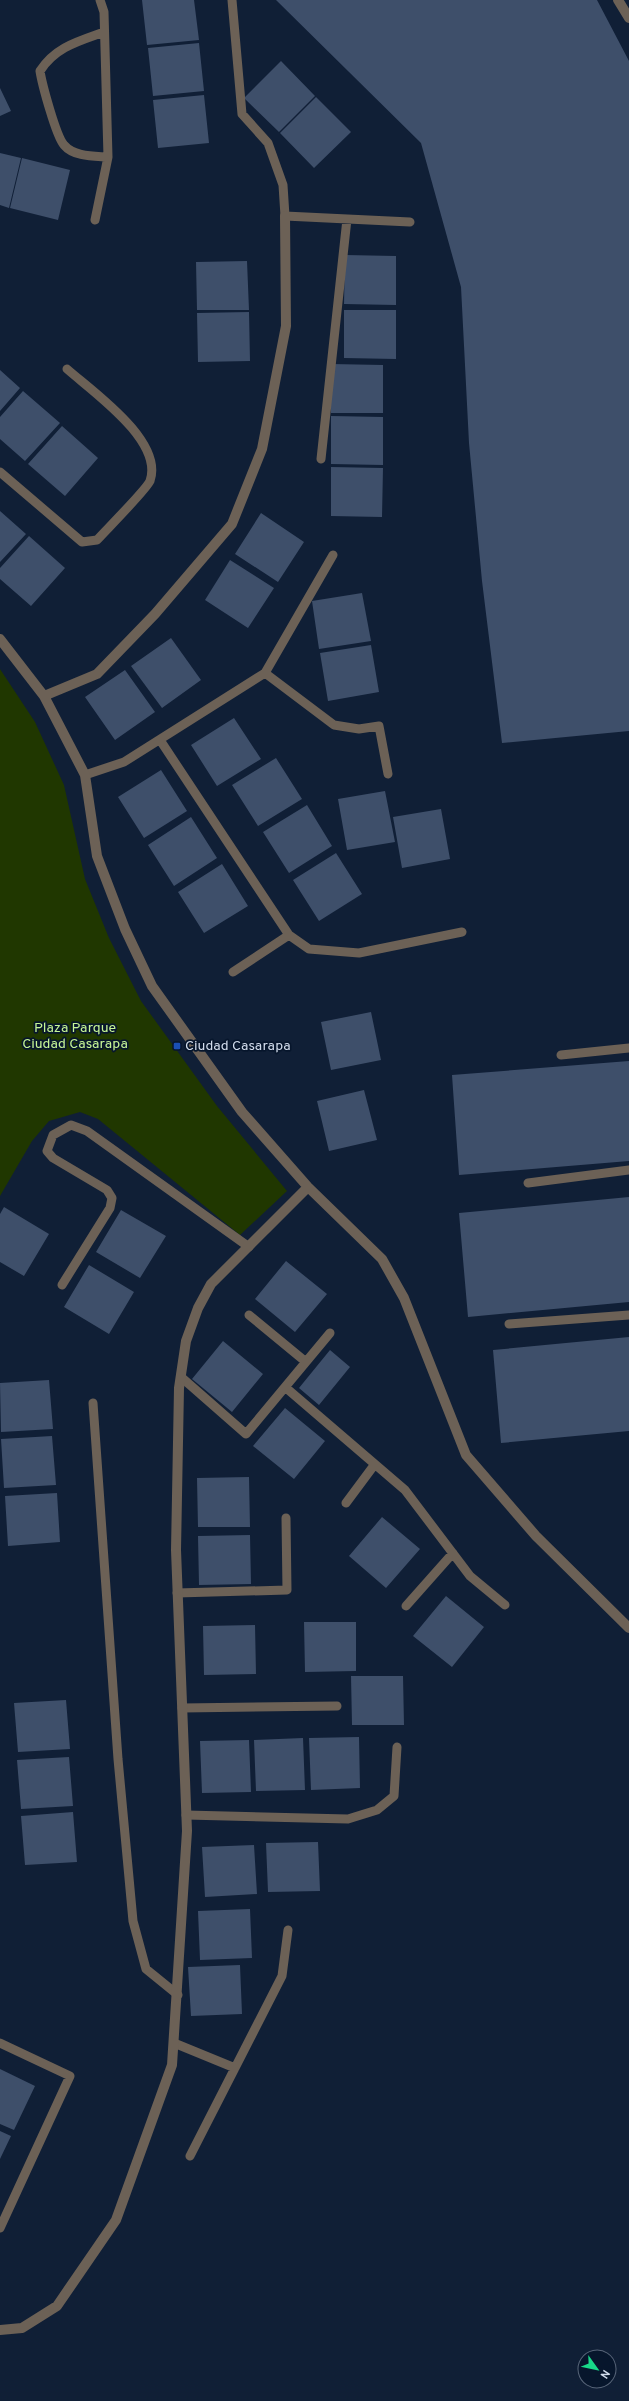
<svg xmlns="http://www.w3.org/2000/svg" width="629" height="2401" font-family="Overpass,sans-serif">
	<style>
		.green { fill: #203700 }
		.building { fill: #3e4f6a }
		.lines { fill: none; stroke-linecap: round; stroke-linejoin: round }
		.lane { stroke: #6c6156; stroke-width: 9 }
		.street { stroke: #6c6156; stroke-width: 10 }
		.transit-dot { fill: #1a4fb4; stroke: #07162c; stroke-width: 1.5 }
		.labels { text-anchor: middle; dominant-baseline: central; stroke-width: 3.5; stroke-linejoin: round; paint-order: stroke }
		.park-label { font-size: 14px; fill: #c6f595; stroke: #07162c }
		.poi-label { font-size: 14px; fill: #d2dcec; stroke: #07162c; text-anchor: start }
	</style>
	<rect width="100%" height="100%" fill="#101f36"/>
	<path class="green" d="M0 669 35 722 64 785 85 879 109 938 141 1001 217 1106 287 1191 240 1235 98 1119 80 1112 49 1121 32 1141 0 1196Z"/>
	<path class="building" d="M142 0H194L199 40 147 45Z
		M276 0H597L629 61V731L502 743 482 581 469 443 461 287 421 143Z
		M199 43 204 91 153 96 148 48Z
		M281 61 315 96 279 132 244 98Z
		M0 88 11 111 0 116Z
		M204 95 209 143 158 148 153 100Z
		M316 97 351 132 314 168 280 133Z
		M0 153 21 158 9 208 0 205Z
		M22 158 70 170 58 220 10 208Z
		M345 255 396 256V305L344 304Z
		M247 261 249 310H197L196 262Z
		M344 310H396V359L344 358Z
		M249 312 250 361 198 362 197 313Z
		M331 364 383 365V413H331Z
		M0 370 20 388 0 411Z
		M23 391 60 423 25 461 0 439V417Z
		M331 416 383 417V465L331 464Z
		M62 426 98 458 65 496 28 464Z
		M331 467 383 468 382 517 331 516Z
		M0 511 26 534 0 562Z
		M261 513 304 542 278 582 235 554Z
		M29 536 65 568 31 606 0 579V568Z
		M230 560 274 588 248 628 205 600Z
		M362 593 371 641 319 649 312 601Z
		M171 638 201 680 162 708 131 666Z
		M371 645 379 692 328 701 320 653Z
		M125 670 155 712 115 740 85 697Z
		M234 718 261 759 217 786 191 745Z
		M276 758 302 799 258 826 232 785Z
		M161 770 187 811 144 838 118 797Z
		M385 791 395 842 347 850 338 799Z
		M307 805 332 846 289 873 263 832Z
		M441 809 450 859 402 868 393 817Z
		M191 817 217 858 174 886 148 845Z
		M336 853 362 894 319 921 293 880Z
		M222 864 248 906 204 933 178 892Z
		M371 1012 381 1060 331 1070 321 1022Z
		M629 1061V1161L459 1175 452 1075Z
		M364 1090 377 1140 329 1151 317 1101Z
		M629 1197V1302L468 1317 459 1213Z
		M4 1207 49 1234 24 1276 0 1262V1214Z
		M121 1210 166 1236 140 1278 96 1252Z
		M286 1261 327 1294 295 1332 255 1299Z
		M89 1265 134 1292 109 1334 64 1307Z
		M629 1337V1431L501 1443 493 1350Z
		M223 1341 263 1374 232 1412 192 1379Z
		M330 1350 350 1367 319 1405 299 1388Z
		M49 1380 53 1429 1 1432 0 1383Z
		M285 1408 325 1441 294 1479 253 1446Z
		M52 1436 56 1485 4 1488 1 1439Z
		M249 1477 250 1527H198L197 1478Z
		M57 1493 60 1542 8 1546 5 1496Z
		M382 1517 420 1549 386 1588 349 1556Z
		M250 1535 251 1584 199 1585 198 1536Z
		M446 1596 484 1627 452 1667 413 1636Z
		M304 1622H356V1671L305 1672Z
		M255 1625 256 1674 204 1675 203 1626Z
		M351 1676H403L404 1725H352Z
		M66 1700 70 1749 18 1752 14 1703Z
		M359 1737 360 1788 311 1790 309 1738Z
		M303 1738 305 1790 256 1791 254 1740Z
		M249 1740 251 1792 202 1793 200 1741Z
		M69 1757 73 1806 21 1809 17 1760Z
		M73 1812 77 1862 25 1865 21 1816Z
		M318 1842 320 1891 268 1892 266 1843Z
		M254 1845 257 1894 205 1897 202 1847Z
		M250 1909 252 1958 200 1960 198 1911Z
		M240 1965 242 2014 191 2016 188 1967Z
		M0 2069 35 2086 14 2130 0 2124Z
		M0 2131 11 2136 0 2159Z"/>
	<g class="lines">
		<path class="lane" d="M232 0 242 114 268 143 283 185 285 216 410 222
			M104 32C79 41 55 47 40 71 42 84 56 136 64 145 74 157 94 156 108 157
			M95 220 108 157 104 12 100 0
			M321 459 347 219
			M0 472 82 542 97 540C106 530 146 490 150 481 164 441 93 392 67 369
			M265 673 334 725 359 729 379 726 388 774
			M160 740 289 935 309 949 359 953 462 932
			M85 775 124 762 265 673 333 555
			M233 972 289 935
			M561 1055 629 1048
			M528 1183 629 1170
			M62 1285 110 1208 112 1198 107 1190 53 1158 47 1151 53 1135 71 1125 87 1131 249 1247
			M249 1315 306 1362
			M509 1324 629 1315
			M181 1377 246 1434 330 1333
			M285 1387 405 1490 470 1576 505 1605
			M93 1403 118 1759 133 1921 146 1969 178 1995
			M346 1503 375 1464
			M177 1593 287 1590 286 1518
			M406 1606 453 1553
			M182 1708 337 1706
			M186 1815 348 1819 377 1810 394 1796 397 1747
			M0 2043 70 2076 0 2228
			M174 2043 235 2068
			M190 2156 282 1976 288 1930"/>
		<path class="street" d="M618 0 629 18
			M0 639 44 696 85 775 97 856 125 929 152 986 242 1112 308 1187 382 1259 404 1298 466 1455 536 1536 629 1628
			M44 696 97 674 155 614 232 524 262 449 286 326 285 216
			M0 2330 22 2328 57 2306 116 2220 172 2065 187 1831 176 1550 179 1388 186 1341 198 1308 211 1284 308 1187"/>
	</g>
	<rect class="transit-dot" x="173" y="1042" width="8" height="8" rx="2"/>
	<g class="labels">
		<g class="park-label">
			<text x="75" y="1028">Plaza Parque<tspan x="75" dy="16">Ciudad Casarapa</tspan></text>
		</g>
		<g class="poi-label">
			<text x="185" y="1046">Ciudad Casarapa</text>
		</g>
	</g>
	<g transform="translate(597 2369) rotate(123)"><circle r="19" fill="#07162c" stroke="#586579"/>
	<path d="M0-3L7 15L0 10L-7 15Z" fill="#18d989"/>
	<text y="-6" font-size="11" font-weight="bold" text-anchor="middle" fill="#d2dcec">N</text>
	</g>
</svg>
